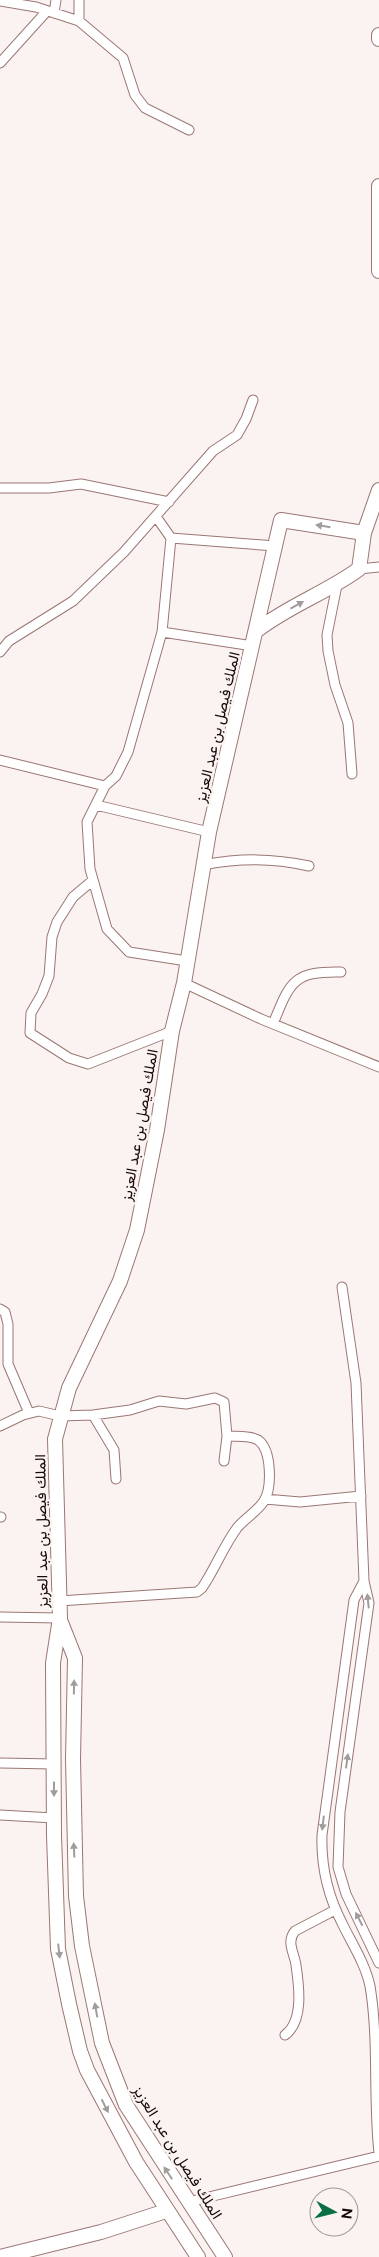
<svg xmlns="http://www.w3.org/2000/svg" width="379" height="2257" font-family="'Public Sans',Vazirmatn,sans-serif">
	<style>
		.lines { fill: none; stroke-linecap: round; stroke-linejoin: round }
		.street-casing { stroke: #9a7773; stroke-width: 11 }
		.secondary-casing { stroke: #9a7773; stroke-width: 16 }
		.street { stroke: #fff; stroke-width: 9 }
		.secondary { stroke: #fff; stroke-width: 14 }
		.oneway { fill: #a29d9d }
		.labels { text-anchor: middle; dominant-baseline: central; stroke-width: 5; stroke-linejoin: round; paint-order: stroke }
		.street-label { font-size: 15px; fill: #170a09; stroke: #fbf3f2 }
	</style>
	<rect width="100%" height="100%" fill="#fbf3f2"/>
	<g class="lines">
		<g class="street-casing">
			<path id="street" d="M79 0V21
				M0 1 36 7 79 21 123 58 135 95 145 108 189 130
				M54 13 56 0
				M0 63 47 11
				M0 488H49L81 484 169 502
				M157 518 171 538 162 632 128 752 116 776 105 786 87 822 90 869 107 929 129 952 187 961
				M171 538 275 546
				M359 569 379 567
				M337 585 327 635 328 651 335 685 348 723 352 774
				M162 632 253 646
				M0 652 9 641 73 601 124 552 213 451 237 435 246 419 253 400
				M0 760 105 786
				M96 805 209 832
				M203 865C240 858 272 858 309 866
				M92 881 73 897 57 922 52 937 49 976 42 994 31 1013 30 1033 69 1058 88 1064 172 1031
				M184 983 261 1019 379 1067
				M273 1024C290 982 293 971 341 972
				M342 1287 356 1383 364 1581
				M0 1309 5 1312 8 1324V1364L29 1413
				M93 1415 114 1450 116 1479
				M0 1426 23 1415 39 1411 60 1416 93 1415 130 1410 159 1401 186 1404 215 1398 224 1402 227 1436 224 1461
				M265 1499 300 1502 361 1496
				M0 1517H1
				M59 1601 197 1592 202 1588C215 1569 223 1547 237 1528 245 1518 257 1512 264 1501 272 1488 272 1450 258 1440 250 1435 236 1437 227 1436
				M0 1617 60 1618
				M0 1763 54 1764
				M0 1815 54 1818
				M379 1963 346 1894 338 1867 340 1812 369 1603 364 1581 354 1600 322 1835C321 1866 328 1896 342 1923 352 1944 365 1963 370 1986 379 2040 373 2098 379 2153
				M285 2035C304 2021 299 1986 296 1965 294 1952 286 1942 295 1931L335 1910
				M188 2202 379 2156"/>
		</g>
		<g class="secondary-casing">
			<path id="secondary" d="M379 35V39
				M379 186V271
				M256 631C288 606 326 593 359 569L364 533 379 490
				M60 1620 75 1658 73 1759 76 1896 82 1946 102 2043 126 2105 225 2257
				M0 2257 101 2232 166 2211
				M198 2257 136 2162 87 2070 80 2051 69 2004 58 1949 54 1835 53 1663 60 1618 55 1439 69 1388 120 1281 137 1230 157 1130 172 1031 184 983 209 832 281 520 364 533"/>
		</g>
		<use href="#street" class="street"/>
		<use href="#secondary" class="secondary"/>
	</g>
	<defs><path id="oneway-solid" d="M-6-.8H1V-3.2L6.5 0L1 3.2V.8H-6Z" transform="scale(1.25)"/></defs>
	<g class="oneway">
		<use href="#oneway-solid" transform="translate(323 526) rotate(-171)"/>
		<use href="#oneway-solid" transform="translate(297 605) rotate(-29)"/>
		<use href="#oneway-solid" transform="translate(368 1601) rotate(-96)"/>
		<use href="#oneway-solid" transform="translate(74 1687) rotate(-89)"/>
		<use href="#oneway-solid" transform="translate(347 1761) rotate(-82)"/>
		<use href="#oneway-solid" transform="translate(54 1789) rotate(90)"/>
		<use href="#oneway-solid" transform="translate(323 1823) rotate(97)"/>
		<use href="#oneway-solid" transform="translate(74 1850) rotate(-93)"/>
		<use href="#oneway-solid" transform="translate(359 1919) rotate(-117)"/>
		<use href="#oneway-solid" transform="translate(59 1951) rotate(83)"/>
		<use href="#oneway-solid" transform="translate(96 2010) rotate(-100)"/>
		<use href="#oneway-solid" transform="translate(105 2106) rotate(63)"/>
		<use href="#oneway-solid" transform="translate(168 2173) rotate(-124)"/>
	</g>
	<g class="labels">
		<g class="street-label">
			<text transform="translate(217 727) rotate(-77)">الملك فيصل بن عبد العزيز</text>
			<text transform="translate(139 1125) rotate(-80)">الملك فيصل بن عبد العزيز</text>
			<text transform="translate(41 1531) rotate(-91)">الملك فيصل بن عبد العزيز</text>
			<text transform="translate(178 2152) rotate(58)">الملك فيصل بن عبد العزيز</text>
		</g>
	</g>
	<g transform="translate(334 2212) rotate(97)"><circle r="24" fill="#fbf3f2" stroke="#a09695"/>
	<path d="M0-4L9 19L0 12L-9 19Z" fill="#086e44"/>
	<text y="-8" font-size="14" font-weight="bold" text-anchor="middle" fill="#170a09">N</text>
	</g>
</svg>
